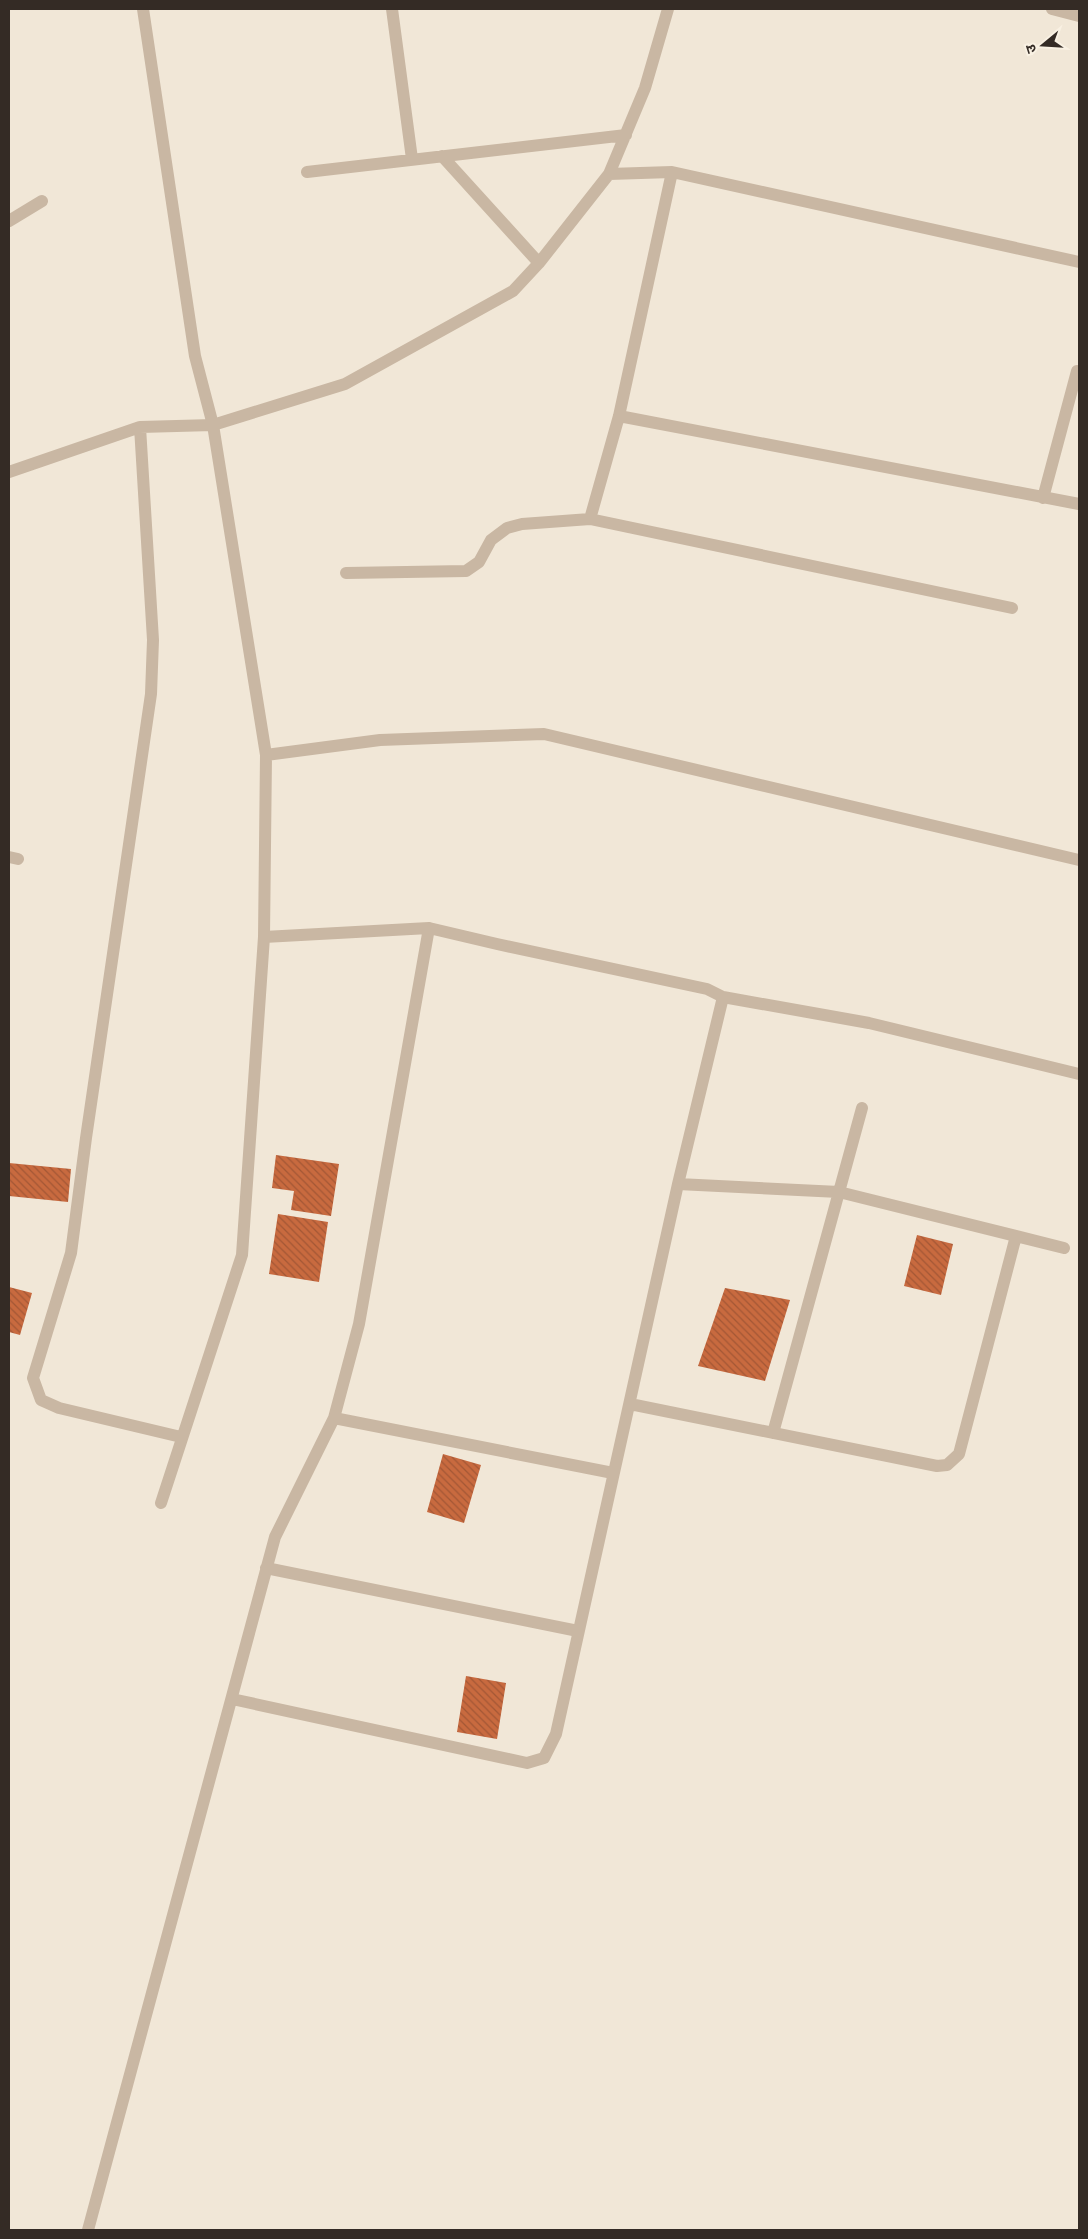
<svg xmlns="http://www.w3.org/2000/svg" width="1088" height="2239" font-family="'Alegreya Sans','Noto Sans Devanagari',sans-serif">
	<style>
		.building { fill: url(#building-back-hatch) }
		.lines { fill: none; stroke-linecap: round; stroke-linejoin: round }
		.minor { stroke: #c9b7a3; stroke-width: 12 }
	</style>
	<defs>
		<pattern id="building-back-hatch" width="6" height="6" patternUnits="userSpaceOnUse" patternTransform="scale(1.25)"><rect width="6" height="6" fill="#c86a3f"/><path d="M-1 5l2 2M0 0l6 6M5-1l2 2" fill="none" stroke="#a35735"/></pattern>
	</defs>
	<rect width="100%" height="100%" fill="#f1e7d7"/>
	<path class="building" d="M276 1155 339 1164 331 1216 291 1210 294 1191 272 1188Z
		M9 1163 71 1169 68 1202 9 1196Z
		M278 1214 328 1222 319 1282 269 1274Z
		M917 1235 953 1244 941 1295 904 1286Z
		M9 1287 32 1293 20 1335 9 1332Z
		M725 1288 790 1300 765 1381 698 1366Z
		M443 1454 481 1465 464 1523 427 1512Z
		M466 1676 506 1683 497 1739 457 1732Z"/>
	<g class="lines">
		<path class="minor" d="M143 9 195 356 213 425 266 755 264 937 242 1255 161 1503
			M392 9 412 159
			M1052 9 1079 16
			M442 156 539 263
			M307 172 626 135
			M609 174 672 172 1079 262
			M9 221 42 201
			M619 416 1079 504
			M140 427 153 640 151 694 86 1138 71 1253 33 1378 41 1400 59 1408 181 1437
			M9 472 140 427 213 425 345 384 513 291 539 263 609 174 645 88 668 9
			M1043 498 1077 371
			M590 519 619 416 672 172
			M346 573 466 571 479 562 491 540 507 528 522 524 590 519 1012 608
			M266 755 380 740 544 734 1079 860
			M9 857 18 859
			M264 937 429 928 497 944 707 989 723 997 869 1023 1079 1074
			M678 1184 839 1192 1064 1248
			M630 1404 937 1466 947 1465 959 1454 1016 1236
			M334 1418 613 1473
			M773 1433 862 1108
			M266 1568 578 1631
			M232 1699 527 1763 544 1758 556 1734 678 1184 723 997
			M88 2230 275 1537 334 1418 359 1324 429 928"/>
	</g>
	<rect width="1088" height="2239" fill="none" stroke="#342b25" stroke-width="20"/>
	<g transform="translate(1043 45) rotate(252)" stroke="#f9f1e3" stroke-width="4" paint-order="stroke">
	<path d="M0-4L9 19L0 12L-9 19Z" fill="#342b25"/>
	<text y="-8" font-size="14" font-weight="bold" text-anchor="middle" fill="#342b25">उ</text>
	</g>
</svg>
